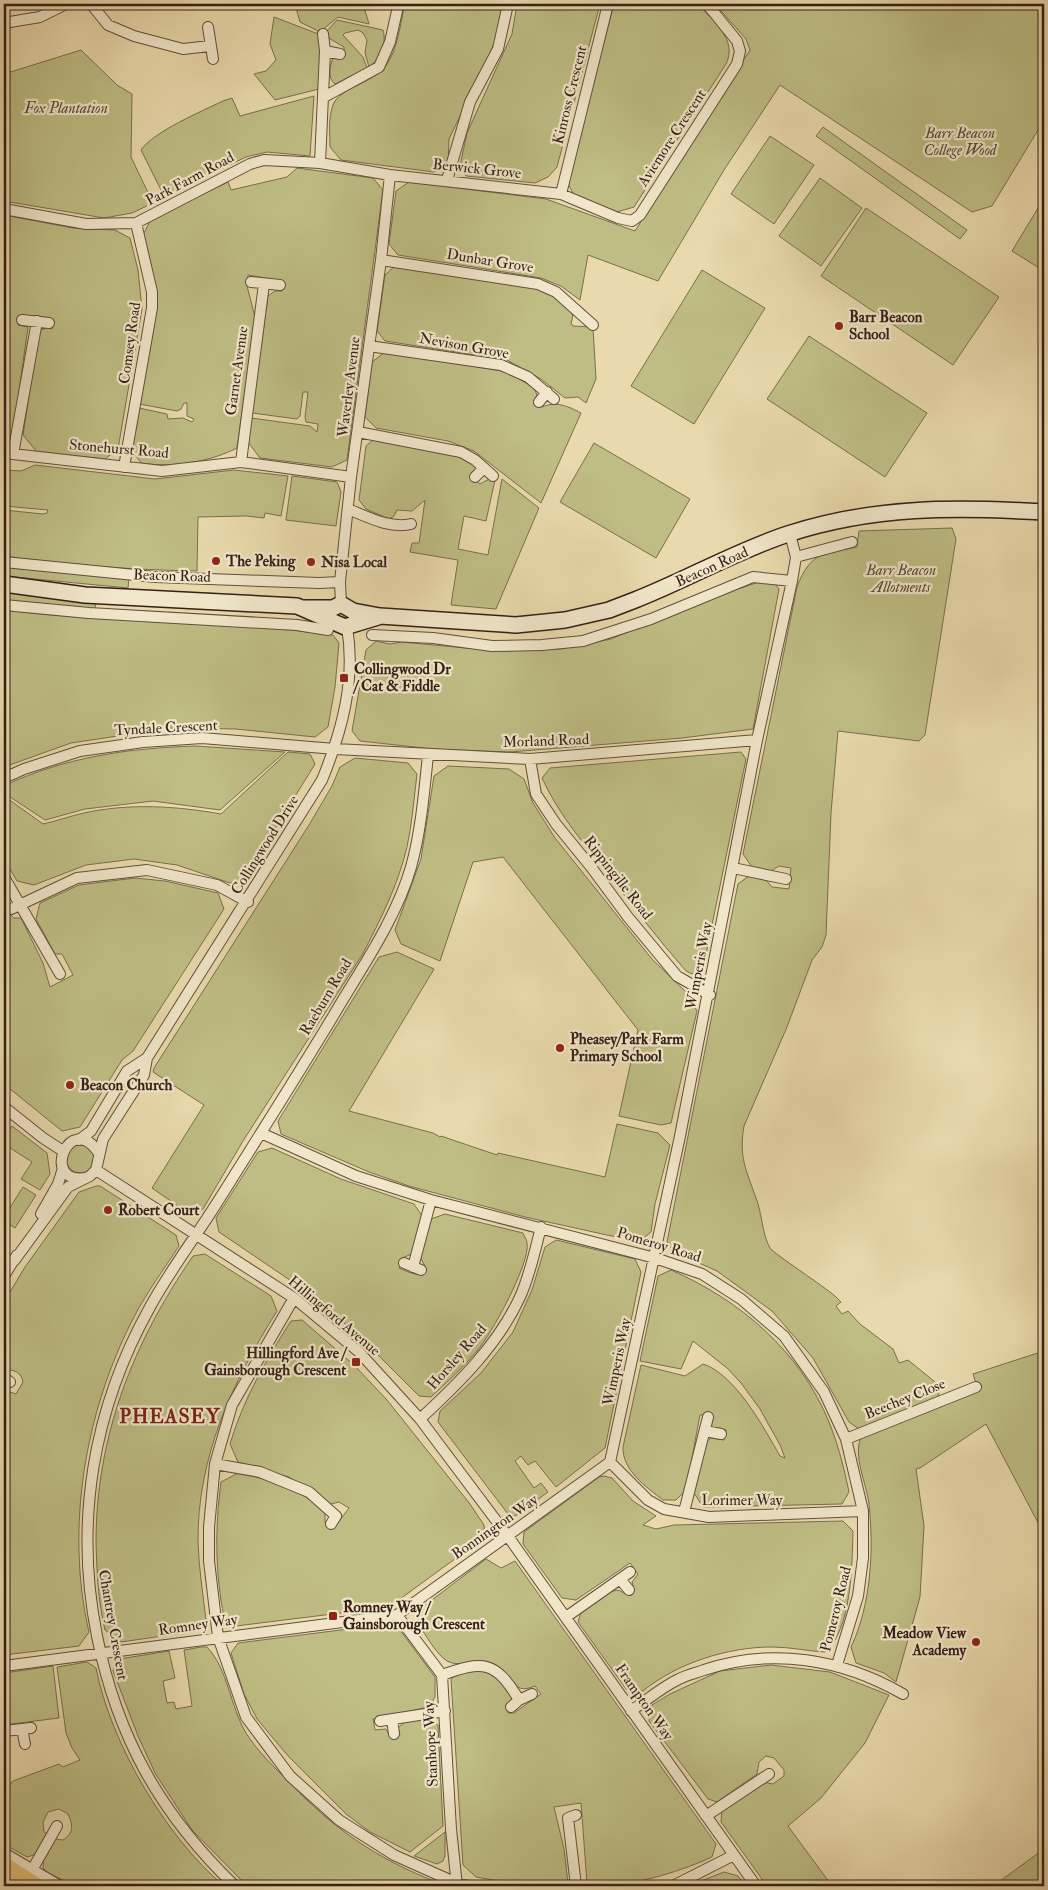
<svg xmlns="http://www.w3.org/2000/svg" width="1048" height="1890" font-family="'IM FELL Double Pica',serif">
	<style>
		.green { fill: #bebd84; stroke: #7a6e4e }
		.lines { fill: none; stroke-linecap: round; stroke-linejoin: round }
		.street-casing { stroke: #624e3c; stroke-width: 12 }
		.secondary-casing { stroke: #351f17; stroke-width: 18 }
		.highway-casing { stroke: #351f17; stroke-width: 21 }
		.street { stroke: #f1e6c9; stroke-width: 10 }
		.secondary { stroke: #f1e6c9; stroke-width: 15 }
		.highway { stroke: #e4bc76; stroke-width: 19 }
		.poi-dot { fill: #8f2418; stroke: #f1e6c9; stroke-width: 2 }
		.labels { text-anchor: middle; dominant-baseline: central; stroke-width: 4.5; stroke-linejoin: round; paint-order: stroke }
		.street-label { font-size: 15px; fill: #351f17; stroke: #f1e6c9 }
		.park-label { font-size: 15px; font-style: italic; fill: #574632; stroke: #f1e6c9 }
		.poi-label { font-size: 15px; font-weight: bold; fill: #351f17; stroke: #f1e6c9; text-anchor: start }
		.district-label { font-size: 20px; font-weight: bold; letter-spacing: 1px; fill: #7a1f14; stroke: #f1e6c9 }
	</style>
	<rect width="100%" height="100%" fill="#e9d9ac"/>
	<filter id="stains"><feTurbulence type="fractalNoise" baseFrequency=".004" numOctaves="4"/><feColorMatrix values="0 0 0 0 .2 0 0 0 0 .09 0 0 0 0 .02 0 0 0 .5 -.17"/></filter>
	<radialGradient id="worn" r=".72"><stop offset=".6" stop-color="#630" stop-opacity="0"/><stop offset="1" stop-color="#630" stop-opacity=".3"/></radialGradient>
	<path class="green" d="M295 4H386L364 7 369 24 338 17 320 32 300 22Z
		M405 4H504L497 36 490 54 449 139 448 164 434 172 341 160 330 147C330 134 328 118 333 105 339 88 373 83 385 67 398 50 400 24 405 4Z
		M517 4H600L557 167 548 177 535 183 466 176 460 166 467 133 512 34Z
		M614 4H697C713 20 738 40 726 64L634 207 617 212 574 195 567 182Z
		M715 4H1044V133L1038 130 992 206 972 212 780 85 724 170 658 281 588 255 580 300 561 286 541 278 398 255 389 244 396 191 409 182 546 199 635 231 750 50 746 39Z
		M274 17 321 35 319 89 275 100 254 74 266 71 276 60 270 44Z
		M337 20 383 30C387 44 381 58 369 67L365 53 367 40 363 33 358 30 345 33 343 35 363 57 367 68 335 84C327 78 330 66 333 58L344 53V47L327 37 326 32Z
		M81 50 117 85 132 94 131 157 153 203 132 213 104 218 4 201V74Z
		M314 96 310 156 267 152 246 157 164 196 141 150C153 132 202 111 223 101L232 98 240 116Z
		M823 127 967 230 960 239 816 136Z
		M770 136 814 165 774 224 731 194Z
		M297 168 373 178 383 190 347 460 332 467 260 458 248 442 251 418 310 426 317 432 318 424 306 422 305 417 308 392H303L300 416 297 419 252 413 268 296 275 291H282L283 281 248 275 247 286 255 317 237 448C210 462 172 468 141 463L131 449 139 408 167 414 168 419 183 418 192 422 194 419 187 416V403H184L181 409 177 411 139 404 151 335 143 235 151 219 228 182 231 190 287 177Z
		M820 178 862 208 821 266 779 236Z
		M866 208 999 297 953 365 821 276Z
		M1038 208 1044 212V271L1012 251Z
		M4 215 73 228 115 230 130 238 138 270 142 309 118 449 105 459 37 452 23 435 39 331 46 328 52 329 54 322 22 315 18 321V325L28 327 13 435 4 443Z
		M396 265 536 288C550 294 580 303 571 323L573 326 593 327 596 379 586 403 578 397 565 398 541 379 507 360 385 341 377 331 385 275Z
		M702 270 765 308 694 424 631 386Z
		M809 336 927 413 885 477 767 399Z
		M385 352 508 372 534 388 537 395 535 402 542 407C556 401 568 406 581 413L541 503 474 451 448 441 376 428 365 417 372 362Z
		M374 439 461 455 477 465 474 479 480 484 489 479 495 480 486 521 464 516 458 549 488 555 502 479 539 508 496 609 451 605 458 560 410 552 412 543H419L425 500 412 511 397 510 394 516 389 519 366 509 359 500 366 446Z
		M594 443 690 499 656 558 560 502Z
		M35 465 155 479 234 470 288 476 281 516 265 513 264 518 247 516 198 517 197 571C133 570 68 565 4 556V510L43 514 47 513 48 510 4 506V470L21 471Z
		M292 476 337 482 341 492 336 526 286 520Z
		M952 528 956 539 925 735 919 741 838 731 831 813 826 935 822 947 812 960 787 1027 744 1126C738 1160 748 1173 758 1204 762 1217 763 1236 770 1248 773 1253 825 1287 835 1296L841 1302 836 1306 842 1314 848 1311 860 1324 893 1349 899 1363 908 1360 935 1382 939 1394 936 1399 859 1429 849 1422 813 1358 772 1311 717 1271 674 1252 667 1242 738 884 750 875 766 880 772 887 789 889 791 868 779 866 771 871 752 867 743 854 797 587C810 552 823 554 857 547L859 531Z
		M4 566 129 578 128 588 4 576Z
		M759 582 775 584 779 589 753 729 682 738 510 752 433 749 360 741 352 731 366 650 376 641 390 644 402 642 498 651 560 649 611 639 711 598Z
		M4 588 96 597 95 610 4 601Z
		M4 610C113 624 224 620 333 635L339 643 335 687 328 727 315 737 236 729 172 728 71 743 4 767Z
		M196 746 285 752 220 810 153 801 85 809 45 820 4 793V786C64 757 130 748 196 746Z
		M288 752 310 754 315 764 244 879 230 883 177 865 134 859 86 865 34 885 17 881 4 859V796L43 824C57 821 70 816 84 813 129 803 176 806 221 814Z
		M741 752 746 759 703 969 692 974 686 971C657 938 631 904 604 869 581 840 558 813 542 778L550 768Z
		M355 758 408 763 417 774C414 798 412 824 407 847 398 885 380 921 362 955L243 1141 203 1209 188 1213 152 1188 204 1105 153 1072 154 1068 309 825 332 786 340 767Z
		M448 766 509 769 524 779 533 803 555 838 652 959 687 993 697 1011 671 1123 661 1125 619 1116 638 1030 503 857 473 862 440 961 401 944 395 930 421 859 434 776Z
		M135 878 165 881 218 893 224 909 133 1051 122 1060 80 1127 62 1131 4 1084V908L14 918H21L43 963 50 987 73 975 62 954H55L36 919 40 903 79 885Z
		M397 952 434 969 349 1111 433 1133 440 1137 441 1136 497 1155 498 1153 605 1177 617 1124 658 1133 670 1145 655 1204 651 1232 639 1242 525 1217 409 1186 369 1172 281 1134 278 1121 379 957Z
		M12 1126 47 1153 50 1174 40 1190 21 1179 32 1162 4 1144V1138Z
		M66 1159a14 14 0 1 1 28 0a14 14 0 1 1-28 0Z
		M272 1148 341 1179 414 1204 422 1216 412 1254 402 1258 399 1268C405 1271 417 1276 423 1274L425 1266 420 1257 431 1219 445 1214 523 1233C524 1236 527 1240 527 1243 531 1262 491 1335 477 1351 463 1368 447 1382 431 1397L419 1396 356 1333 306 1291 219 1232 216 1218 258 1152Z
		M96 1186H100L176 1235 179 1246C164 1269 147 1292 134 1317 85 1411 65 1528 89 1632L79 1646 4 1655V1390L16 1394 23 1382C22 1373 13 1368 4 1371V1302L25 1267 79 1192Z
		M23 1187 36 1195 15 1228 4 1221V1217Z
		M556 1240 635 1259 641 1272 605 1448 556 1487 535 1461 528 1465 521 1456 515 1461 534 1488 541 1483 548 1492 515 1516 508 1514 438 1422 440 1411 481 1373 513 1332 532 1290 545 1247Z
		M205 1254 271 1296 277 1311C232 1383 197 1457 198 1543 199 1569 203 1594 206 1620L197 1631 121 1642 105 1630C98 1601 97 1573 96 1543 96 1436 133 1343 193 1256Z
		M671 1270C740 1300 800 1351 829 1422 838 1444 844 1468 849 1492L842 1504 703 1507 694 1493 706 1442 711 1438 724 1440 726 1430 712 1427 710 1415H700L686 1490 676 1500H663C646 1487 622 1470 623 1447L641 1365 685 1376 703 1364C735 1374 764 1428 780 1456L785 1458 780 1445 760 1409 741 1383 727 1368 693 1341 681 1369 640 1361 658 1276Z
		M302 1320 354 1365 387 1400 470 1504 484 1525 485 1537 389 1607 236 1626 224 1617C215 1572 215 1527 221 1482L240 1472C269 1481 303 1490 325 1512V1523L334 1528 349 1508 339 1502 331 1504 289 1477 238 1462 230 1444C243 1400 266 1360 291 1321Z
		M1044 1351V1534L986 1424 920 1468 916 1469 924 1526 920 1597 896 1682 884 1673 856 1663 851 1647C871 1605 874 1550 869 1504 866 1481 853 1458 861 1437L978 1390 973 1374Z
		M604 1476 612 1478 633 1501 656 1516 643 1525 656 1529 674 1525 843 1521 853 1531C852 1565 852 1629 825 1652 807 1651 790 1647 772 1647 728 1647 677 1663 643 1691L626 1689 578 1622 582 1609 608 1592 618 1590 626 1594 634 1589 632 1582 638 1574 630 1563 576 1600 562 1598 523 1544 524 1532 599 1477Z
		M486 1559 501 1568 515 1561 716 1844 712 1857C674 1874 633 1886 590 1886L587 1883 581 1803 554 1807 564 1849 568 1883 564 1886 522 1885 476 1877 463 1865 451 1679C461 1670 482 1667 494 1675 501 1680 507 1691 513 1697L508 1705V1713H514L541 1694 535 1686C510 1697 514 1672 492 1663 477 1656 461 1669 447 1661 436 1654 426 1635 418 1624L420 1609Z
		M388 1624 400 1630 435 1677V1697L429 1707 373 1719 375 1730 386 1729 390 1737 400 1735 398 1728 405 1722 429 1718 438 1725 443 1826 410 1852 370 1832 346 1814 289 1757 257 1719 244 1694 231 1653 238 1643Z
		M201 1647H207C228 1669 230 1706 246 1733 258 1752 275 1768 291 1784 334 1829 376 1858 434 1881L439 1886H247L192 1830 155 1773 138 1736 113 1671 119 1659 169 1651 175 1678 163 1681 167 1703 174 1702 176 1709 192 1706 184 1650Z
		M87 1662 96 1668C111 1744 166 1837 224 1886H75L48 1873 43 1868 44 1856 55 1839 63 1840C74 1833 73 1825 68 1814L59 1809 48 1812 43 1822 44 1832 48 1834 34 1855 27 1857 4 1844V1785L8 1787 13 1781 59 1764 63 1767 80 1760 72 1748 66 1733 57 1667Z
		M771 1665 830 1672 889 1695 865 1743 821 1798 788 1826 832 1886H767L721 1822 722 1809 762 1782 773 1784 784 1776V1770L774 1758 766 1756 759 1762 757 1774 717 1802 708 1799 649 1721 652 1705 670 1694 720 1671Z
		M53 1666 59 1718 4 1725V1673Z
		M445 1832V1856L443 1861 437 1864 414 1856Z
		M1044 1849V1886H993L1000 1881Z
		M724 1872 738 1876 746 1886H688Z"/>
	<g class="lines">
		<g class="street-casing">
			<path id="street" d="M91 4 108 25 134 36 183 49 210 46
				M4 23 40 17 66 4
				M208 27 213 59
				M325 51 340 54
				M324 97 379 67 390 42 397 11
				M320 163 325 51 323 34
				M447 180 470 102 498 49 508 4
				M561 194 608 4
				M4 209 86 224 136 223 250 164 264 160 320 163 390 175 561 194 618 218 632 221 640 215 737 64 740 51 737 41 707 4
				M381 260 538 284 556 292 593 325
				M251 282 280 285
				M22 320 49 323
				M369 346 501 365 528 377 554 399
				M539 402 547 392
				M358 432 461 452 475 460 493 476
				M4 453 162 471 241 462 351 477
				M13 454 37 321
				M241 462 264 284
				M124 467 152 308V292L136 223
				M475 477 484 468
				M348 509C368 517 390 529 411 524
				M796 557 852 542
				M4 562 155 577 319 583 340 582
				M341 604 340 582 351 477 381 260 390 175
				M4 605 89 613 297 625 328 630
				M372 635 433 638 492 646 542 645 583 641 651 619 753 577 792 581
				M530 759 536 794 556 824 591 867 628 917 677 976 710 995
				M4 778 24 769 80 751 143 742 202 738 335 749 530 759 757 740
				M733 868 786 879
				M4 877 60 974
				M11 909 77 878 147 870 217 885 248 902
				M4 1107 43 1138 63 1151
				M261 1133 356 1176 431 1200 655 1258 702 1274 741 1299 784 1336 824 1392 846 1439 863 1511V1558L858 1596 837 1665
				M79 1140 91 1131 127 1071 147 1058
				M96 1170 294 1298 359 1352 420 1419 507 1535 756 1886
				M86 1178C39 1185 70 1110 98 1152
				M41 1214 58 1184 63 1168
				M14 1261 68 1187 90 1176 96 1170 103 1139 144 1075 147 1058 322 780C342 731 356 680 347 627
				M404 1263 421 1270
				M413 1267 431 1200
				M4 1276 17 1255
				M294 1298 232 1405 215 1464 209 1527V1561L218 1637 246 1717 290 1776 339 1820 394 1855 461 1885 471 1886
				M4 1378 10 1382
				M420 1419C458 1384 498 1345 520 1297 530 1275 535 1250 541 1227
				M705 1431 721 1434
				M846 1439 976 1387
				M610 1462 680 1136 757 740 792 581 796 557 790 534
				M610 1462 648 1500 664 1509 709 1517 863 1511
				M215 1464 260 1472 309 1492 336 1516 331 1524
				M684 1512 708 1417
				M620 1579 629 1590
				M397 1615 442 1675 451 1829 457 1886
				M566 1617 630 1572
				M4 1666 397 1615 610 1462
				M442 1675C483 1660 496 1661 519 1700L511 1707
				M519 1700 532 1694
				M631 1711C647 1700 662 1687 679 1679 687 1675 696 1673 704 1670 772 1647 842 1659 903 1694
				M392 1719 394 1734
				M380 1721 445 1711
				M22 1729 25 1744
				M4 1731 31 1728
				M576 1815 568 1818 576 1886
				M706 1816 769 1774
				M4 1853 60 1886
				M32 1870 57 1826
				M235 1886C161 1815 117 1737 97 1636 74 1522 93 1409 150 1307 169 1272 194 1239 215 1206 255 1142 296 1078 335 1013 362 967 396 919 411 867 421 831 424 793 428 755
				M673 1886 734 1855"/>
		</g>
		<g class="secondary-casing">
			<path id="secondary" d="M4 584 85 595 297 606 345 627 378 617
				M305 608H333L341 604 353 611 380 616 516 625 565 620 609 610 635 600C686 580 736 551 788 534 874 506 955 507 1044 512"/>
		</g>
		<g class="highway-casing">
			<path id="highway" d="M4 1867 34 1886
				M4 1885 6 1886"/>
		</g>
		<use href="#street" class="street"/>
		<use href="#secondary" class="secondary"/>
		<use href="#highway" class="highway"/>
	</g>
	<g class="poi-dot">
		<circle cx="839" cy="326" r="5"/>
		<circle cx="216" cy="561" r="5"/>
		<circle cx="311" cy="562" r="5"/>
		<rect x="339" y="673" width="10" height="10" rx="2.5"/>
		<circle cx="560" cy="1048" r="5"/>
		<circle cx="70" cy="1085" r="5"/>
		<circle cx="108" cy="1210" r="5"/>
		<rect x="351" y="1357" width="10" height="10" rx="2.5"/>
		<rect x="328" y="1611" width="10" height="10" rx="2.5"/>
		<circle cx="976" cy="1642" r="5"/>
	</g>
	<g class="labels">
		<g class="street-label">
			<text transform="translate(570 95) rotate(-76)">Kinross Crescent</text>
			<text transform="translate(672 138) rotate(-57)">Aviemore Crescent</text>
			<text transform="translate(477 169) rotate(6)">Berwick Grove</text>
			<text transform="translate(190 179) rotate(-28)">Park Farm Road</text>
			<text transform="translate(490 261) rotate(9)">Dunbar Grove</text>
			<text transform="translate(130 343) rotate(-82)">Comsey Road</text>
			<text transform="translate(464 346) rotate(10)">Nevison Grove</text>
			<text transform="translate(237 371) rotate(-82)">Garnet Avenue</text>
			<text transform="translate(349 387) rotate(-83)">Waverley Avenue</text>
			<text transform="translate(119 449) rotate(5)">Stonehurst Road</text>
			<text transform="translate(712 567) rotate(-24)">Beacon Road</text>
			<text transform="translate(172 576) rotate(2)">Beacon Road</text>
			<text transform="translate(166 728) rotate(-3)">Tyndale Crescent</text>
			<text transform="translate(546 741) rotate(-2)">Morland Road</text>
			<text transform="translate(265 845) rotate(-58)">Collingwood Drive</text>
			<text transform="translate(618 878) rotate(52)">Rippingille Road</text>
			<text transform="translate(699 966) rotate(-79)">Wimperis Way</text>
			<text transform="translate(326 997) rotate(-59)">Raeburn Road</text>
			<text transform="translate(659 1245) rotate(17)">Pomeroy Road</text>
			<text transform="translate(334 1316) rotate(40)">Hillingford Avenue</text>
			<text transform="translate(457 1357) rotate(-49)">Horsley Road</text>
			<text transform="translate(617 1362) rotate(-78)">Wimperis Way</text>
			<text transform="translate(905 1399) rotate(-22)">Beechey Close</text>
			<text x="742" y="1500">Lorimer Way</text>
			<text transform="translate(495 1527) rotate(-35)">Bonnington Way</text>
			<text transform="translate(836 1609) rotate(-76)">Pomeroy Road</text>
			<text transform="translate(113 1625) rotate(80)">Chantrey Crescent</text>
			<text transform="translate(198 1625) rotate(-8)">Romney Way</text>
			<text transform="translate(644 1702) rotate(55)">Frampton Way</text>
			<text transform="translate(431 1744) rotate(-93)">Stanhope Way</text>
		</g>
		<g class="park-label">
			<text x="66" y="108">Fox Plantation</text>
			<text x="960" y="133">Barr Beacon<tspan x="960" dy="17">College Wood</tspan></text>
			<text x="901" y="570">Barr Beacon<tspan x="901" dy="17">Allotments</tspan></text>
		</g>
		<g class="poi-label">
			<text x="849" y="317">Barr Beacon<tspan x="849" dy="17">School</tspan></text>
			<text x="226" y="561">The Peking</text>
			<text x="321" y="562">Nisa Local</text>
			<text x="354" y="669">Collingwood Dr<tspan x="354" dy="17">/ Cat &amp; Fiddle</tspan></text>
			<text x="570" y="1039">Pheasey/Park Farm<tspan x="570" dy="17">Primary School</tspan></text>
			<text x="80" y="1085">Beacon Church</text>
			<text x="118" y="1210">Robert Court</text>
			<text x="346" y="1353" text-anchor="end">Hillingford Ave /<tspan x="346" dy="17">Gainsborough Crescent</tspan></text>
			<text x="343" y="1607">Romney Way /<tspan x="343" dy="17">Gainsborough Crescent</tspan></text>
			<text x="966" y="1633" text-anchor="end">Meadow View<tspan x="966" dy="17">Academy</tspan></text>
		</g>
		<g class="district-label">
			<text x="170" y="1416">PHEASEY</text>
		</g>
	</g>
	<rect width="1048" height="1890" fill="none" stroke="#e9d9ac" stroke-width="20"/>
	<rect x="5" y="5" width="1038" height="1880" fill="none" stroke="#351f17" stroke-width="2.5"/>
	<rect x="10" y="10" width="1028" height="1870" fill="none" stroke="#351f17"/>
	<rect width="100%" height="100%" filter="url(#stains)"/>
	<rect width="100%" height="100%" fill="url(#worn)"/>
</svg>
